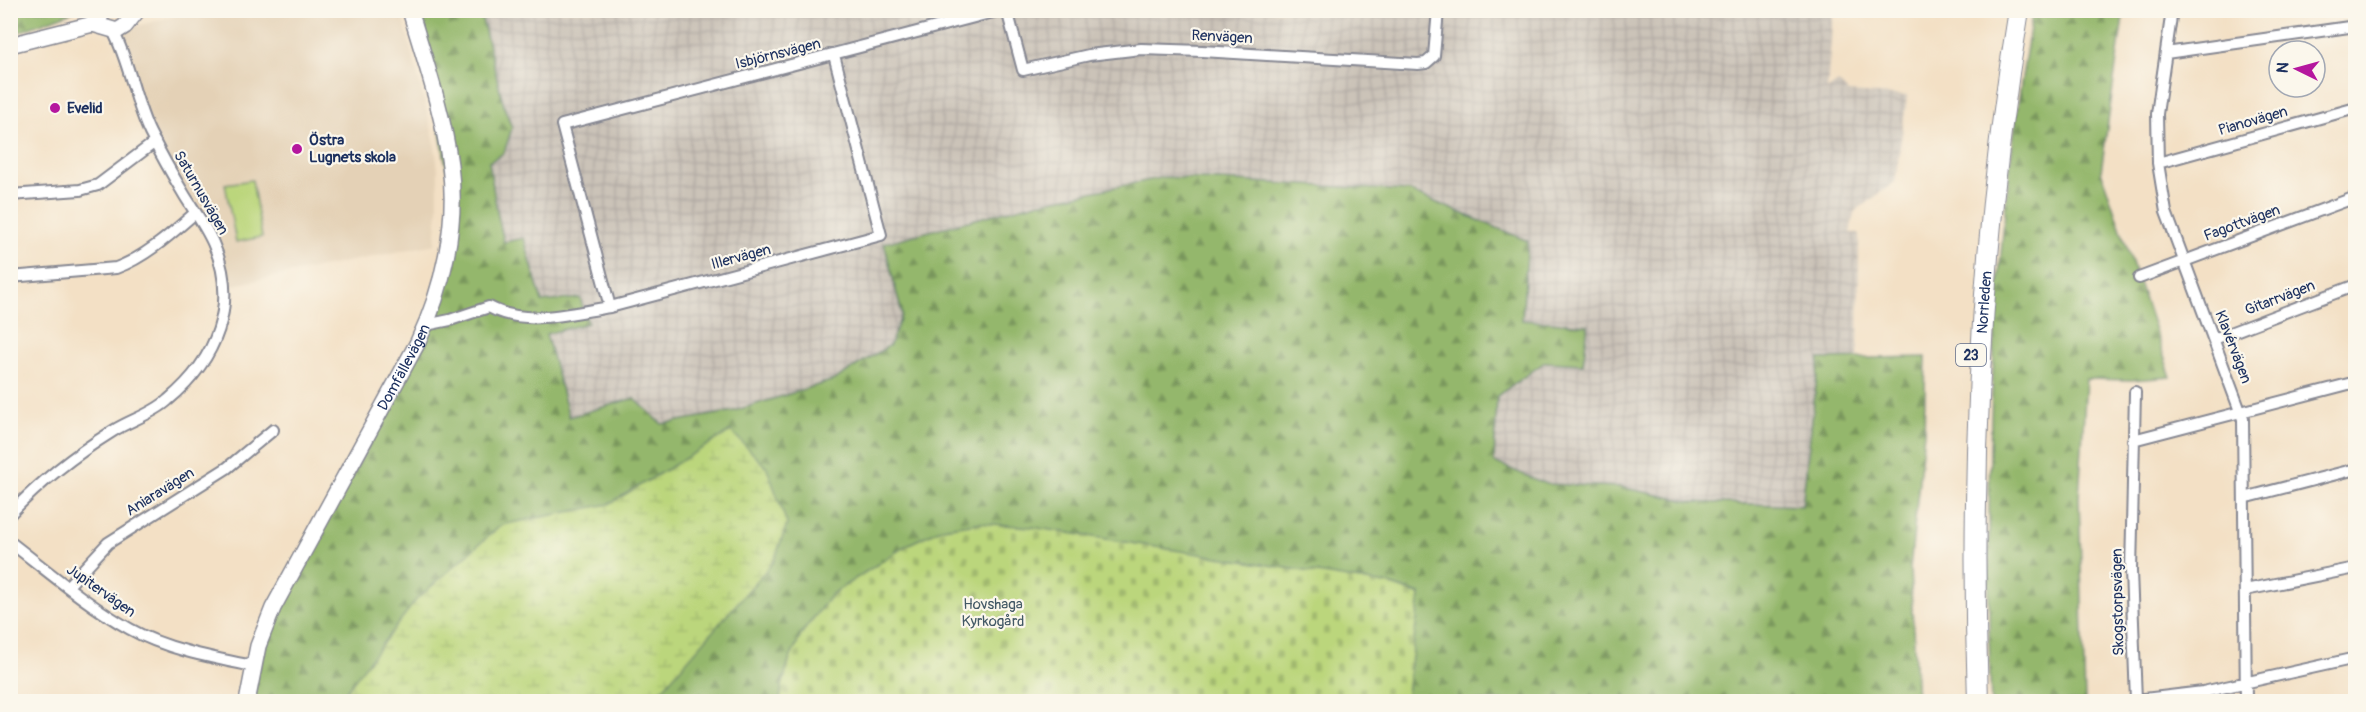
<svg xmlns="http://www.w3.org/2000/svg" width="2366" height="712" font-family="Pangolin,sans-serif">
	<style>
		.built { fill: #e4d1b6 }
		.industrial { fill: url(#industrial-grid) }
		.grass { fill: #bbd67c; stroke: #6b826d; stroke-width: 1.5 }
		.forest { fill: url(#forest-firs); stroke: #587365; stroke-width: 1.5 }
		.wetland { fill: url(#wetland-marsh); stroke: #6b826d; stroke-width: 1.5 }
		.cemetery { fill: url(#cemetery-stones); stroke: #6b826d; stroke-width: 1.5 }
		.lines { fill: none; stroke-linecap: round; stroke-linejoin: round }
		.street-casing { stroke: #878892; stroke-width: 14 }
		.secondary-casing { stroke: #878892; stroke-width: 18 }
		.highway-casing { stroke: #878892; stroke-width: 22 }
		.street { stroke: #fff; stroke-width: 10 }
		.secondary { stroke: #fff; stroke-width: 15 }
		.highway { stroke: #fff; stroke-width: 20 }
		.poi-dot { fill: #b5179e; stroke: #fbf7ec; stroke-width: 2 }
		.labels { text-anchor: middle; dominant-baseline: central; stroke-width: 4.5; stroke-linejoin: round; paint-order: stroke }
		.shield { fill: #fbf7ec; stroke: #5e6b89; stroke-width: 1.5 }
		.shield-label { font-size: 14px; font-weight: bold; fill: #1b2f5e }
		.street-label { font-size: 15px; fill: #1b2f5e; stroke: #fbf7ec }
		.poi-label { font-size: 15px; font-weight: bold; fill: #1b2f5e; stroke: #fbf7ec; text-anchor: start }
		.park-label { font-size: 15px; fill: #435966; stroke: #fbf7ec }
	</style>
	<defs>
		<pattern id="industrial-grid" width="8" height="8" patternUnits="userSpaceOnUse" patternTransform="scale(1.5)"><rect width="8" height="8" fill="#cbc3b8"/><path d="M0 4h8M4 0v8" fill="none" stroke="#aea8a1"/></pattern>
		<pattern id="forest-firs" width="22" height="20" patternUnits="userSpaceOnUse" patternTransform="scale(1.5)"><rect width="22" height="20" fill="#94b76c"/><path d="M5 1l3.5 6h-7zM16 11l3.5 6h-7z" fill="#78955c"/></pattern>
		<pattern id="wetland-marsh" width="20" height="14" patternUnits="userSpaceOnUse" patternTransform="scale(1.5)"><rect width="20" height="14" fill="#bbd67c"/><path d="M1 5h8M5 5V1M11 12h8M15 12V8" fill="none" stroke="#a0b86e"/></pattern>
		<pattern id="cemetery-stones" width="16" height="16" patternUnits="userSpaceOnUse" patternTransform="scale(1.5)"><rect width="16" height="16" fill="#bbd67c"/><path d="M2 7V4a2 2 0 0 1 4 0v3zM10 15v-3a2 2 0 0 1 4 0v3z" fill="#a0b86e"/></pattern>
	</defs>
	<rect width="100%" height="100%" fill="#fbf7ec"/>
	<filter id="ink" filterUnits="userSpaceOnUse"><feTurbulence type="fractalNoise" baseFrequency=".0167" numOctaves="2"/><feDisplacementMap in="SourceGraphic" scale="12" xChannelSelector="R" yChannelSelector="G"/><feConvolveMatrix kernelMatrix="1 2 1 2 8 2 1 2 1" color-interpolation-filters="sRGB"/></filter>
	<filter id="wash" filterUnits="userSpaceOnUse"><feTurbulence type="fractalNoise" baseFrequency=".008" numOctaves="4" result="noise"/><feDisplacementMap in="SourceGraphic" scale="24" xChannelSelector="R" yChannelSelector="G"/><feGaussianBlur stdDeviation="1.35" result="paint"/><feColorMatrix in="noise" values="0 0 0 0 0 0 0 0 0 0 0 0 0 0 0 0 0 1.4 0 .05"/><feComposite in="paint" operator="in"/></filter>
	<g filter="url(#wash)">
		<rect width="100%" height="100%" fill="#f3e0c5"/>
		<path class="built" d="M194 11H401L434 139 438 170V211L435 244 224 287 219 261 155 142 117 31Z"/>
		<path class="industrial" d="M480 11H1833L1827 90 1838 82 1848 92 1907 96 1895 182 1854 212 1850 233H1859L1858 357 1819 360 1802 506 1692 502 1620 487 1546 484 1494 463 1497 396 1545 362 1583 364 1522 320 1528 241 1409 191 1164 177 1037 203 884 243 902 314 890 345 834 380 734 411 662 424 634 398 569 417 545 334 588 323 580 298 542 302 524 238 504 242 497 211 489 162 512 128 504 106Z"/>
		<path class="grass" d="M252 180 262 237 236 242 225 184Z"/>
		<path class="forest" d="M11 10H75V11L11 35Z
			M419 11H480L504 106 512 128 504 153 489 162 497 211 504 242 524 238 542 302 580 298 588 323 546 334 569 417 634 398 662 424 734 411 834 380 890 345 902 314 884 243 1037 203 1165 177 1409 191 1528 241 1522 320 1588 325 1583 364 1545 362 1497 396 1494 462 1546 484 1620 487 1692 502 1802 506 1819 359 1926 357 1924 432 1910 569 1917 701H1406L1420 594 1391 585 1031 527 978 523 943 528 907 545 832 594 802 633 789 661 782 686 780 701 253 702 257 675 273 621 423 346 455 217Z
			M2033 11H2124L2101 171 2171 377 2132 380 2086 379 2079 498 2085 701 1991 702C1988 641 1989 581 1989 520 1990 350 2003 178 2033 11Z"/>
		<path class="wetland" d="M731 431 767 468 787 524 774 561 652 701H338L417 599 501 525 609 504Z"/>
		<path class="cemetery" d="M978 523 1031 527 1391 585 1420 595 1406 701H780L782 686 789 661 802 633 832 594 907 545 943 528Z"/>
	</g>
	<g filter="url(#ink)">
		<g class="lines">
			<g class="street-casing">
				<path id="street" d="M1007 10 1023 70 1089 55 1141 49 1202 51 1418 64 1426 63 1434 56 1438 10
					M2172 10 2157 114 2158 163 2166 212 2243 419 2246 702
					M2166 53 2356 26
					M834 55 881 235 610 307 562 125 1001 10
					M2158 163 2356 108
					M10 195 80 190 98 185 155 142
					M10 277 116 268C146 257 172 233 195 213
					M2139 278 2356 197
					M426 325 450 320 489 307C526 327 571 313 610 307
					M2214 339 2356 285
					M2135 392 2131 571 2136 700 2203 692 2356 658
					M2133 440 2356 382
					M2244 498 2356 469
					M10 514C40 482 76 454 113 431 130 420 153 414 168 400 216 360 240 304 213 243 206 227 195 212 185 196 173 176 161 155 150 133 134 100 130 63 113 31
					M10 542C49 572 87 605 130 629 165 649 213 658 253 666
					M68 586 108 543 227 468 273 430
					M2245 590 2356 568"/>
			</g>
			<g class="secondary-casing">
				<g id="secondary">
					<path d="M93 24 117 31 125 26 137 11"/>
					<path d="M10 45 93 24 103 13"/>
					<path id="s1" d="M247 702 258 646 273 608 418 342C443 289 458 224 450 165 443 112 425 61 410 10"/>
				</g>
			</g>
			<g class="highway-casing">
				<g id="highway">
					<path id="s2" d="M1978 702C1970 470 1980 239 2019 10"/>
				</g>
			</g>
			<use href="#street" class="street"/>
			<use href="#secondary" class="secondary"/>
			<use href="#highway" class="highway"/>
		</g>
	</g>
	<g class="poi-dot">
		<circle cx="55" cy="108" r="6"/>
		<circle cx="297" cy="149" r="6"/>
	</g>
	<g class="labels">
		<rect class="shield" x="1956" y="344" width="30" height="22" rx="4.5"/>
		<g class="shield-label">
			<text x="1971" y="355">23</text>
		</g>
		<g class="street-label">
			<text transform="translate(1222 37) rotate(3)">Renvägen</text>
			<text transform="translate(778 54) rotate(-14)">Isbjörnsvägen</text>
			<text transform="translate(2253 121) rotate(-16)">Pianovägen</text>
			<text transform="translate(201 193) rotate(60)">Saturnusvägen</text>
			<text transform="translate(2242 223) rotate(-20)">Fagottvägen</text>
			<text transform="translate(741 257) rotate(-15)">Illervägen</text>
			<text transform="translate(2280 298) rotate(-21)">Gitarrvägen</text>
			<text stroke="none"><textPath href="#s2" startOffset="400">Norrleden</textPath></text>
			<text transform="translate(2233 347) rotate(69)">Klavérvägen</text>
			<text stroke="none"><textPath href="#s1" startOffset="372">Domfällevägen</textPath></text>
			<text transform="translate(160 492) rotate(-32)">Aniaravägen</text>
			<text transform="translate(101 591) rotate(35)">Jupitervägen</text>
			<text transform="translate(2118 602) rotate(-91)">Skogstorpsvägen</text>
		</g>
		<g class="poi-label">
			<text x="67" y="108">Evelid</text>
			<text x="309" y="140">Östra<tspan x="309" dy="17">Lugnets skola</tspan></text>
		</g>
		<g class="park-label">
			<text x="993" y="604">Hovshaga<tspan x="993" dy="17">Kyrkogård</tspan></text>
		</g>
	</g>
	<rect width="2366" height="712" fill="none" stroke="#fbf7ec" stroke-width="36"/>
	<g transform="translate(2297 69) rotate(275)"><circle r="28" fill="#fbf7ec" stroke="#a1a7b3" stroke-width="1.5"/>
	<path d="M0-4.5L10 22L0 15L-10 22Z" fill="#b5179e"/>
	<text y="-9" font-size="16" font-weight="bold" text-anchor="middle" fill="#1b2f5e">N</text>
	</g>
</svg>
